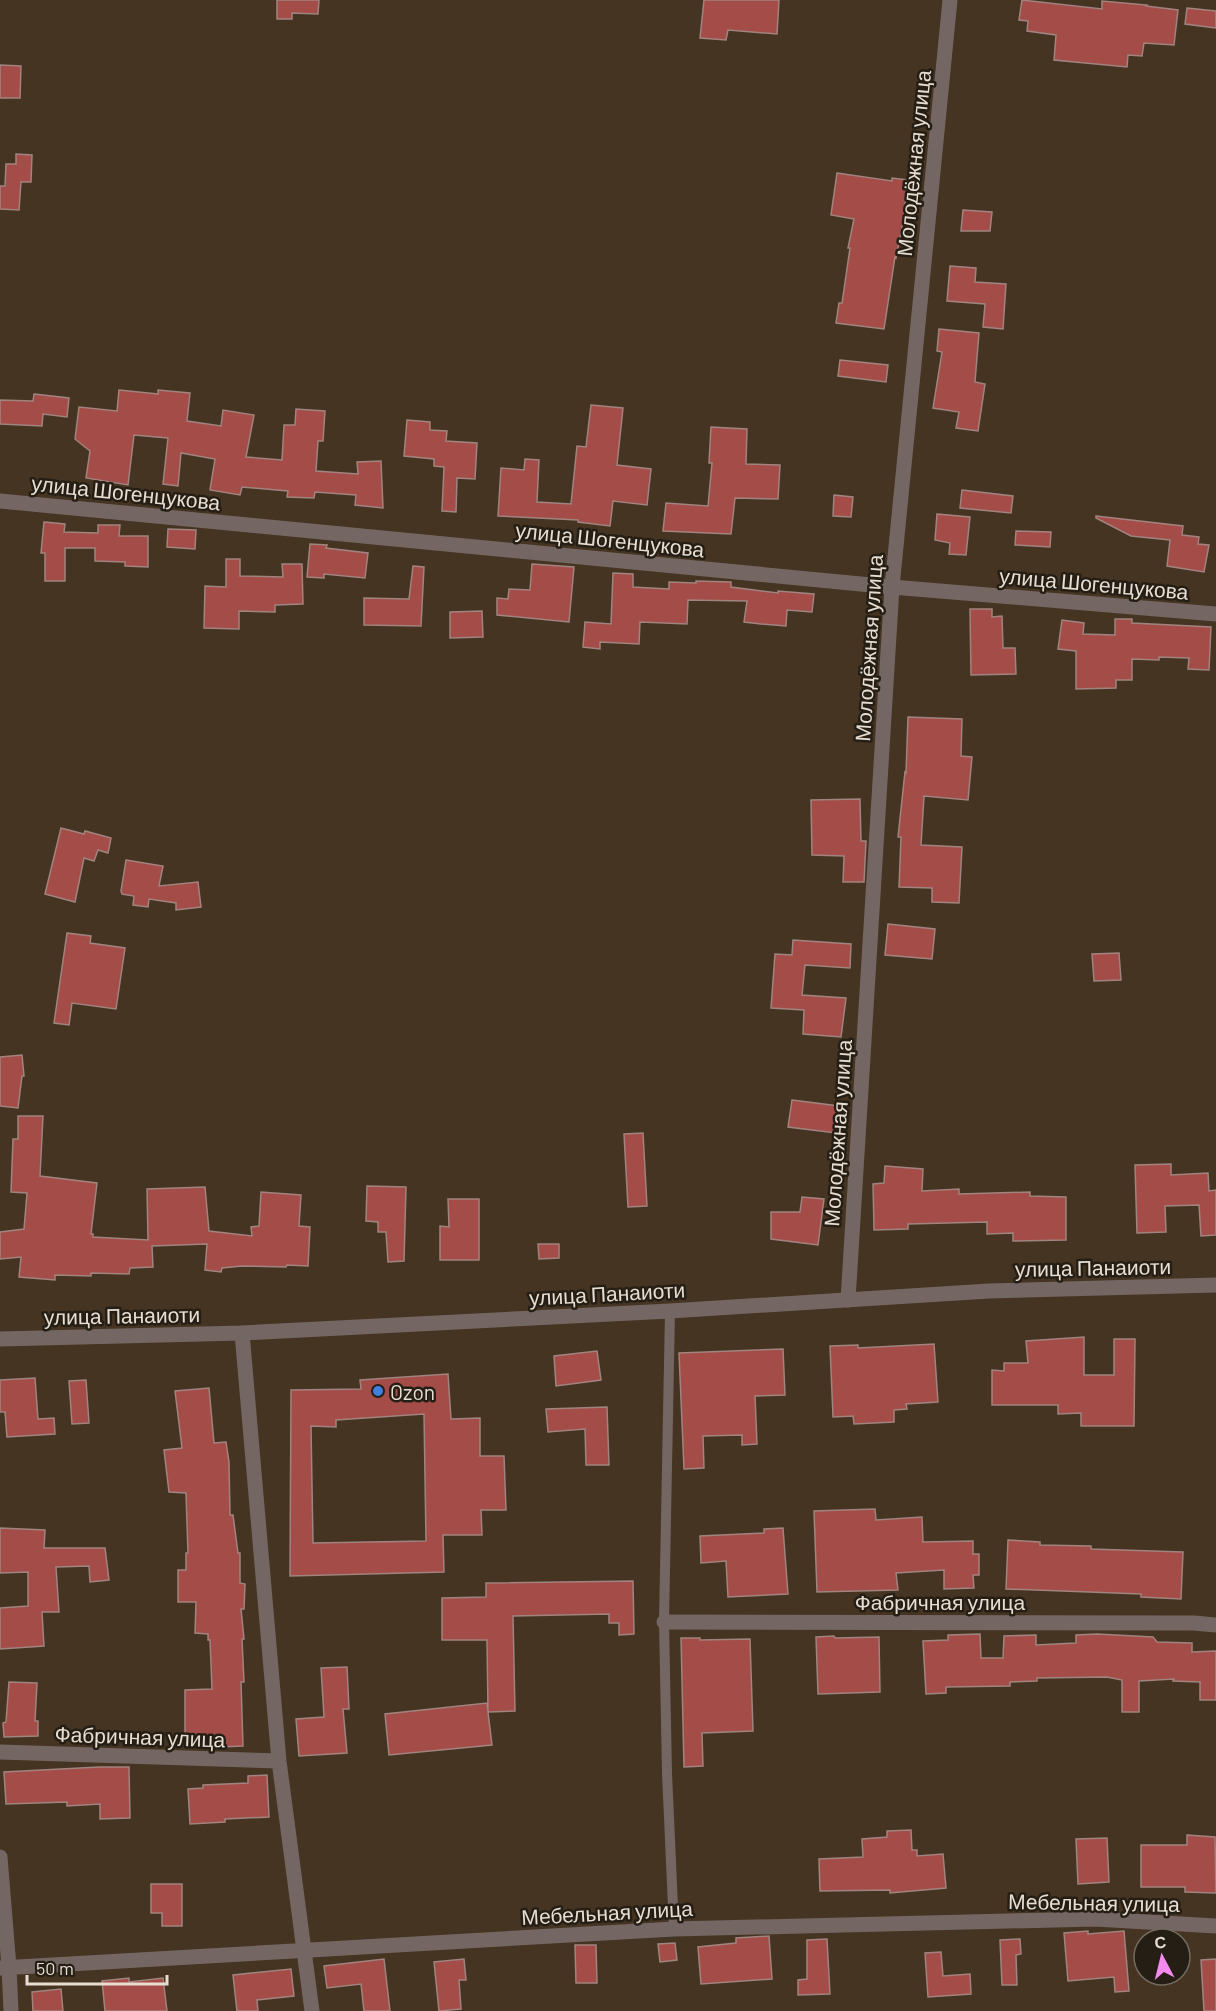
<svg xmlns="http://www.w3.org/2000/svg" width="1216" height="2011" font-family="Barlow,sans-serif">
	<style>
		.building { fill: #a44c47; stroke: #a1837f; stroke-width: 1.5; fill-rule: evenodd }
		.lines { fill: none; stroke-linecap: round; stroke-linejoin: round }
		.service { stroke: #746763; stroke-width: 10 }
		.minor { stroke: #746763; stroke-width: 15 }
		.tertiary { stroke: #746763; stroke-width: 15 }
		.shop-dot { fill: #3f7fe0; stroke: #251e15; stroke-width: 2 }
		.labels { text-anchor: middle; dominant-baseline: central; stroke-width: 5; stroke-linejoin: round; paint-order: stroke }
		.street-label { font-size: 21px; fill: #e7ddd1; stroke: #251e15 }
		.poi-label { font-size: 21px; fill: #e7ddd1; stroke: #251e15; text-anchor: start }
	</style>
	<rect width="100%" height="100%" fill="#453422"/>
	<path class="building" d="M277 0H319L318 14 292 13V19H277Z
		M704 0H779L777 34 728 30 726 40 700 38Z
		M1022 0 1102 9V1L1147 5 1146 6 1178 10 1174 45 1144 43 1142 56 1128 55 1127 67 1054 60 1056 35 1027 31 1028 21 1019 20Z
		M1187 8 1216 11V28L1185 24Z
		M0 65 21 66 20 98H0Z
		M16 154 32 155 31 182H21L19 210 0 209V186H5L6 164H16Z
		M837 173 892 181V178L908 180 902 228 896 258 895 257 884 329 836 323 839 303H842L850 248H848L854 219 831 215Z
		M963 210 992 212 990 231H961Z
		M950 266 976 268 975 282 1006 284 1003 329 983 327 985 304 947 301Z
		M939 329 979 333 975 382 985 384 978 431 956 428 959 412 933 408 942 352 937 351Z
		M840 360 888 365 886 382 838 376Z
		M119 390 158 394V390L190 393 187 421 221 426 223 410 254 415 246 457 282 460 284 425H295L296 409 325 411 323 441H318L316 471 358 474 357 462 381 461 383 508 355 505 356 495 315 492 314 498 287 497 288 491 242 487 240 495 210 490 215 459 181 453 178 486 163 484 168 438 134 435 128 485 86 478 90 451 75 439 79 407 117 411Z
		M34 394 69 398 67 417 43 414 42 426 0 424V400L33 401Z
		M591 405 623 408 617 465 651 469 647 505 613 501 610 526 578 522V520L498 516 501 468 524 470 525 459 539 460 537 502 571 504 577 446 586 447Z
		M407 420 430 422V430L447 431 446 441 477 443 475 479 457 478 456 512 442 511 444 467 434 466V459L404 456Z
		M711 427 747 429 746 464 780 465 778 499 735 498 731 534 663 531 666 503 708 506 712 463H709Z
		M962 490 1013 496 1011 513 960 508Z
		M834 495 853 497 851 517 833 516Z
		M937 514 970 517 966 555 949 554 950 543 935 540Z
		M1096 516 1183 526 1182 535 1199 537 1198 544 1209 545 1204 572 1167 566 1170 540 1131 536 1096 518Z
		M44 522 65 524 64 532 98 533V525H120L119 536H148V567L125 566V562L95 561V548H65V581H45V553H41Z
		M168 529 196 530 195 549 167 547Z
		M1016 531 1051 532 1050 547 1015 545Z
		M310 544 327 545 326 548 368 553 365 578 324 574V578L307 577Z
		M226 559H240V576L283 577 282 564H302L303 604 275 605V612L239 611V629L204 628 205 586 226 587Z
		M532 564 574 567 569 622 497 615V598L508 599 509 589 530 590Z
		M413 566 424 567 421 626 364 625V598L409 599Z
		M613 573 633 574V587L669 589V582L696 583V581L731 582V587L778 593V591L814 594 812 612 787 610 786 626 761 624 744 622 747 601 688 600 687 624 640 622 639 644 600 642V649L583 647 585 622 611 624Z
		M970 609H992V617L1002 616 1003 648H1015L1016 674 971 675Z
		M482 611 483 637 450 638V612Z
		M1115 619H1132V623L1211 627 1209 670 1188 669 1189 658 1159 657V660L1132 659V680H1116V688L1076 689V651L1058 649 1062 620 1084 623 1083 634 1115 635Z
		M908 717 962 719 961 756 972 757 968 800 924 796 921 845 962 847 959 903 932 902V888L899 887 901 837H898L905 772 906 773Z
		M860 799 861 841H866L864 882H843L844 856 812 855 811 800Z
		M61 828 84 834 85 831 111 838 108 853 98 850 94 861 84 858 75 902 45 894Z
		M126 860 163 866 159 886 198 882 201 907 176 910V903L149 899 148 907 133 905 134 896 122 894 121 891Z
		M888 924 935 929 932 959 885 955Z
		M67 933 91 936 90 943 125 948 116 1009 72 1003 69 1025 54 1023Z
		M793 940 851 944 850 968 805 965 802 995 846 998 841 1037 803 1034 804 1010 771 1008 775 954 792 955Z
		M1119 953 1121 980 1094 981 1092 954Z
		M22 1055 24 1076H22L18 1108 0 1106V1057Z
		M792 1100 839 1106 836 1133 788 1127Z
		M18 1116H43L40 1176 97 1183 91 1234H93V1237L148 1240 147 1189 205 1187 209 1231 252 1236 251 1227 259 1226 261 1192 301 1195 299 1226 310 1227 308 1266 287 1265 286 1267 242 1266 222 1268 221 1272 205 1270 207 1244 152 1246 153 1267 130 1268 129 1274 91 1273V1276L55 1275V1280L19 1277 21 1257 0 1259V1232L24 1229 27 1193 11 1192 13 1139H18Z
		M643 1133 647 1206 628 1207 624 1134Z
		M1171 1164V1175L1208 1173 1209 1191 1216 1190V1235L1201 1236 1199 1205 1165 1206 1166 1232 1137 1233 1135 1165Z
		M885 1166 923 1169 922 1191 959 1189V1194L1030 1192V1196L1066 1197V1240L1013 1241V1233L987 1234V1222L908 1224V1229L874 1230 873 1184 884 1183Z
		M367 1186 406 1187 404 1261 388 1262 386 1232H378V1222L366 1221Z
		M802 1197 824 1199 818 1245 771 1239V1212H800Z
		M448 1199H479V1260H440V1226L449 1227Z
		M538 1244H559V1258L539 1259Z
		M1084 1337V1375H1114V1339H1135L1134 1426H1081V1413L1058 1414V1405H992V1370L1004 1371V1363H1028L1026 1341Z
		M934 1344 938 1402 906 1404 907 1409 894 1410V1422L854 1424 853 1416 833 1417 830 1346 858 1345V1348Z
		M783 1349 785 1395 755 1396 757 1444 742 1445V1435L703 1436 704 1468 684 1469 679 1353Z
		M597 1351 601 1380 556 1386 554 1356Z
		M448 1374 451 1419 480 1418V1456H504L506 1510H481L482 1535H443L444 1572 290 1576 291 1390 361 1389 360 1380ZM424 1414 426 1541 313 1543 311 1426 336 1427V1420Z
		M35 1378 38 1419 54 1418 55 1434 7 1437 5 1412H0V1380Z
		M86 1380 89 1423 72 1424 69 1381Z
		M209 1388 214 1443 226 1442 229 1462 230 1515H233L238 1553H240V1583L245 1584 244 1609H241L244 1639H242L244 1682H241L243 1746 218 1747 217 1744H185V1690L212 1689 210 1640H208V1634L195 1633 196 1602H178V1570H186V1553H188L186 1493 169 1492 164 1450 182 1448 175 1391Z
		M607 1407 609 1465H586L585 1429 548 1432 546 1409Z
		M875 1509 876 1520 922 1517 923 1542 973 1541V1554H979V1575H973L974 1588 944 1589V1570L896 1573 898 1590 817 1592 814 1511Z
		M0 1528 45 1530 44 1548H105L109 1580 90 1582 89 1566 56 1567 59 1612H42L44 1646 0 1649V1608L28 1606V1572L0 1573Z
		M783 1528 788 1594 728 1597 726 1561 701 1563 700 1536 764 1533V1529Z
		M1008 1540 1040 1542V1545L1091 1546V1549L1183 1552 1181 1599 1141 1597V1594L1006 1589Z
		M633 1581 634 1634 619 1635V1623H609V1614L513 1616 515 1711 488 1712 492 1745 389 1755 385 1714 487 1703 488 1712 487 1640H442V1598L486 1597V1583Z
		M980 1634 981 1658H1003L1004 1636 1036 1635V1645L1076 1643V1635L1097 1634 1153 1637 1157 1642 1192 1643V1652L1216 1651V1700H1200V1682L1173 1681 1174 1679 1139 1681V1712H1122V1680L1107 1677 1037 1678V1681L1010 1682V1686L946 1687V1693L926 1694 923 1641 948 1640V1635Z
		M834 1636 835 1638 879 1637 880 1692 818 1694 816 1637Z
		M681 1638H700V1640L750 1639 753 1731 702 1733 703 1766 684 1767Z
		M347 1667 349 1709H343L347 1753 299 1756 296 1719 324 1717 321 1668Z
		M9 1682 37 1683 35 1721H38V1736L4 1737 3 1723 6 1722Z
		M99 1767H129L130 1818 100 1819V1804L67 1806V1802L6 1804 4 1772Z
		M267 1775 269 1817 225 1819V1822L190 1824 188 1789 203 1788V1785L248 1783V1776Z
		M911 1830 912 1850H917V1856L943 1854 946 1888 890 1893V1890L820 1891 819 1859 863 1857 862 1839 887 1837V1831Z
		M1187 1835 1215 1837 1216 1893 1185 1892V1887H1141V1845H1187Z
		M1107 1838 1109 1882 1078 1884 1076 1839Z
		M151 1884H182V1926H162V1913H151Z
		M1088 1931V1934L1124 1931 1129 1991 1115 1992 1114 1977 1068 1981 1064 1933Z
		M769 1936 772 1979 701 1984 698 1947 736 1943V1938Z
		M827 1939 830 1994 798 1995V1980L807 1979V1940Z
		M1020 1939 1021 1954 1016 1955 1017 1985H1002L1000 1940Z
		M675 1943 677 1960 660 1962 658 1944Z
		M575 1945H596L597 1983H576Z
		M941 1952 943 1976 970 1974 971 1994 928 1997 925 1953Z
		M384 1959 390 2011H364L361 1984 327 1988 324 1966Z
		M464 1959 466 1980H459L461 2009 439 2011 434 1962Z
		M1216 1959V2011H1204L1201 1960Z
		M291 1969 294 1996 257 2000 258 2011H237L233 1975Z
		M129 1978V1982L163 1978 167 2011H105L102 1981Z
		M61 1989 63 2011H33L32 1992Z"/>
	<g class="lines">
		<path class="service" d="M670 1311 664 1622 667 1773 674 1929"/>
		<path class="minor" d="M0 501 892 587 1216 614
			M848 1300 892 587 950 0
			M242 1333 279 1761 312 2011
			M664 1622 1194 1623 1216 1625
			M0 1752 279 1761
			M0 1857 9 1967 11 2011
			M0 1968 674 1929 1095 1919 1216 1926"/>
		<path class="tertiary" d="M0 1339 242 1333 670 1311 989 1291 1216 1285"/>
	</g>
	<circle class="shop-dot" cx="378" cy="1391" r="6"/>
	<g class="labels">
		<g class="street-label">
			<text transform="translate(913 163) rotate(-84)">Молодёжная улица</text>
			<text transform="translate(126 492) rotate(6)">улица Шогенцукова</text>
			<text transform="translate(610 539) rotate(6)">улица Шогенцукова</text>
			<text transform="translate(1094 583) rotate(5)">улица Шогенцукова</text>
			<text transform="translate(868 648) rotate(-86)">Молодёжная улица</text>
			<text transform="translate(837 1133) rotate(-86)">Молодёжная улица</text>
			<text transform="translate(1093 1267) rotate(-1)">улица Панаиоти</text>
			<text transform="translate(607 1293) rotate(-3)">улица Панаиоти</text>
			<text transform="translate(122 1315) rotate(-1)">улица Панаиоти</text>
			<text x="940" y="1601">Фабричная улица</text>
			<text transform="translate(140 1736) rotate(2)">Фабричная улица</text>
			<text transform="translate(1094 1902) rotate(1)">Мебельная улица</text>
			<text transform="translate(607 1912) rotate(-3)">Мебельная улица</text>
		</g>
		<g class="poi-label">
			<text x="390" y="1391">Ozon</text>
		</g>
	</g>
	<g transform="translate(1162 1957) rotate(353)"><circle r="28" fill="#251e15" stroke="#736a60" stroke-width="1.5"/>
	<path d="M0-4.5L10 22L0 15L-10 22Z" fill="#f589ef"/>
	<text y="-9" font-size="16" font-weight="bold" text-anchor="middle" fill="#e7ddd1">С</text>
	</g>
	<path d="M27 1975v9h140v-9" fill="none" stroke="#e7ddd1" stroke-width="3"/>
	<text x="36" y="1975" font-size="18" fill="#e7ddd1" stroke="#251e15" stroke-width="4.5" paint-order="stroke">50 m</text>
</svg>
